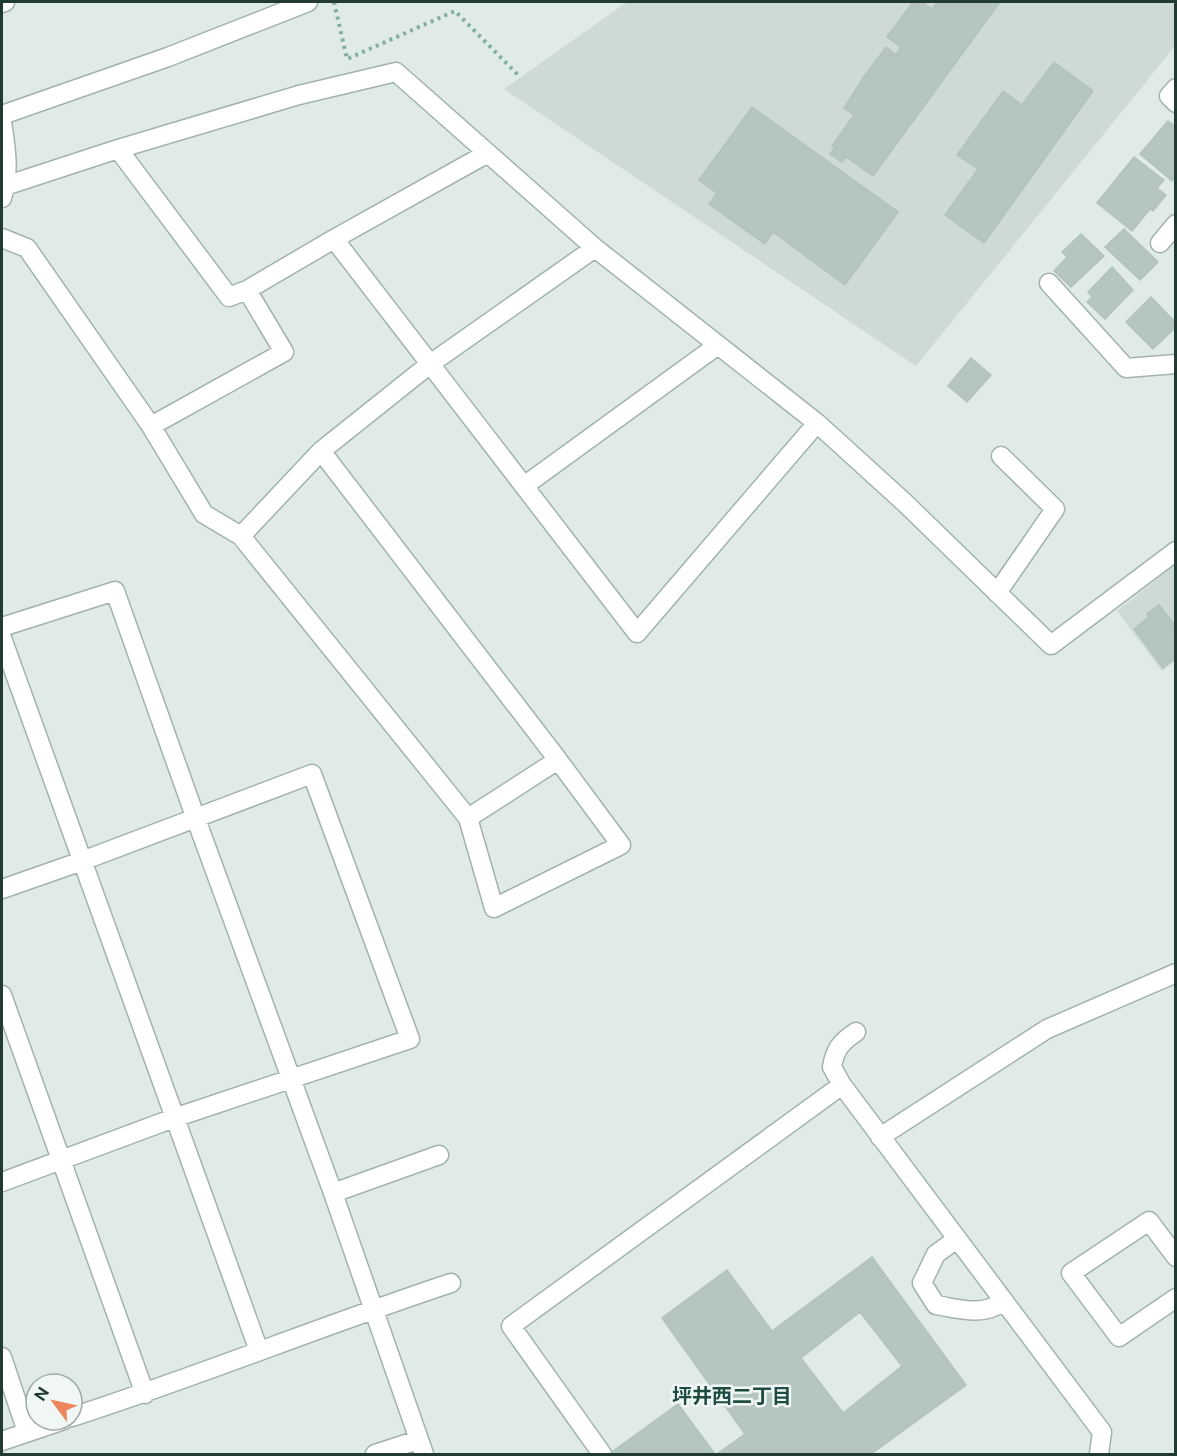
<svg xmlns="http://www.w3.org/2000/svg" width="1177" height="1456" font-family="'Public Sans','Noto Sans JP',sans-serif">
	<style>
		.built { fill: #cedad5 }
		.building { fill: #b5c5bf; stroke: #b2c3bd; stroke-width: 1.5; fill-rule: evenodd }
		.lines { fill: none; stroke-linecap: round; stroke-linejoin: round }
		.minor-casing { stroke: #a3b2ad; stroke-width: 21 }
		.path { stroke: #81ada1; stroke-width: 4; stroke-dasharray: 3 4.5; stroke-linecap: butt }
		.minor { stroke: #fff; stroke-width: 18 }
		.labels { text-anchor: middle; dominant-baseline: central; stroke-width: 5; stroke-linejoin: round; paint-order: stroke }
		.neighbourhood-label { font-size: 20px; font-weight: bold; fill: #1e4b42; stroke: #f0f7f4 }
	</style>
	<rect width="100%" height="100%" fill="#e0eae6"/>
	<path class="built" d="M627 2H1175V46L916 366 504 89Z
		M1175 565V661L1162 671 1117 611Z"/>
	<path class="building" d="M913 2H922L932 9 937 2H1000L873 176 846 157 842 162 830 154 835 148 832 146 854 115 844 108 863 78 886 47 896 55 901 47 887 37Z
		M1054 62 1093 91 984 243 945 215 978 169 957 155 1003 91 1022 105Z
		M752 107 898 212 845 285 773 232 765 244 709 204 717 193 699 180Z
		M1168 121 1176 127V177L1172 181 1140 154Z
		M1134 157 1164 180 1157 188 1166 195 1153 211 1150 209 1132 231 1097 203Z
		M1124 229 1158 262 1140 280 1105 247Z
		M1081 234 1104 256 1071 287 1054 271 1067 257 1062 252Z
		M1112 267 1133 290 1105 319 1087 302 1092 297 1088 292Z
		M1151 297 1176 323V327L1153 349 1126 322Z
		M971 358 991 375 967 402 948 386Z
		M1159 605 1176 627V658L1163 668 1134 629 1149 617 1147 614Z
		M872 1257 966 1385 871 1454H717L745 1434 662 1318 727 1270 772 1331ZM860 1312 902 1366 843 1413 801 1358Z
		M678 1404 715 1454H609Z"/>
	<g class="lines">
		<g class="minor-casing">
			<path id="minor" d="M2 3 5 2
				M1176 88 1169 96 1176 103
				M2 115 168 57 308 2
				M2 122C6 148 10 172 2 198
				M118 149 229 297 247 290 334 239 488 153
				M5 186 118 149 299 95 396 72 595 248 817 423 905 503 1051 645 1176 551
				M2 238 27 248 151 426 284 352 247 290
				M334 239 637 633 817 423
				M1160 243 1176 224
				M1049 283 1126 368 1176 364
				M151 426 204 514 241 536 468 818 558 760 321 451 241 536
				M321 451 430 364 595 248
				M524 486 718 345
				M997 593 1055 509 1001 456
				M2 627 115 591 196 819 333 1193 424 1454
				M2 638 259 1351
				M468 818 494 908 621 845 558 760
				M2 889 82 861 312 774 410 1039 174 1118 2 1182
				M2 995 145 1394
				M856 1032C841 1042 835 1049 832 1067L842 1085 1102 1432 1099 1454
				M880 1137 1047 1029 1176 973
				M333 1193 439 1155
				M957 1239 936 1254 922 1283 936 1305C960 1309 983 1317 1004 1301
				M1176 1257 1149 1221 1071 1273 1119 1337 1176 1298
				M2 1357 27 1432
				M72 1417C199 1376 324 1325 451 1283
				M2 1441 64 1420
				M375 1454 418 1440
				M602 1454 511 1326 842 1085"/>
		</g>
		<path class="path" d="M334 2 347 59 455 11 520 77"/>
		<use href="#minor" class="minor"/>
	</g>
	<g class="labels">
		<g class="neighbourhood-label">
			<text x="732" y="1396">坪井西二丁目</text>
		</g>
	</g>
	<rect width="1177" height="1456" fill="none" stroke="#213a34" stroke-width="6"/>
	<g transform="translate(54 1402) rotate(303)"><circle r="28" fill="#f0f7f4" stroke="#9daba7" stroke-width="1.5"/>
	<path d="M0-4.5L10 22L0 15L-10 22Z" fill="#ed865b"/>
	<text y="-9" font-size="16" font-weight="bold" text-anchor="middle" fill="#213a34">N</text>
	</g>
</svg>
